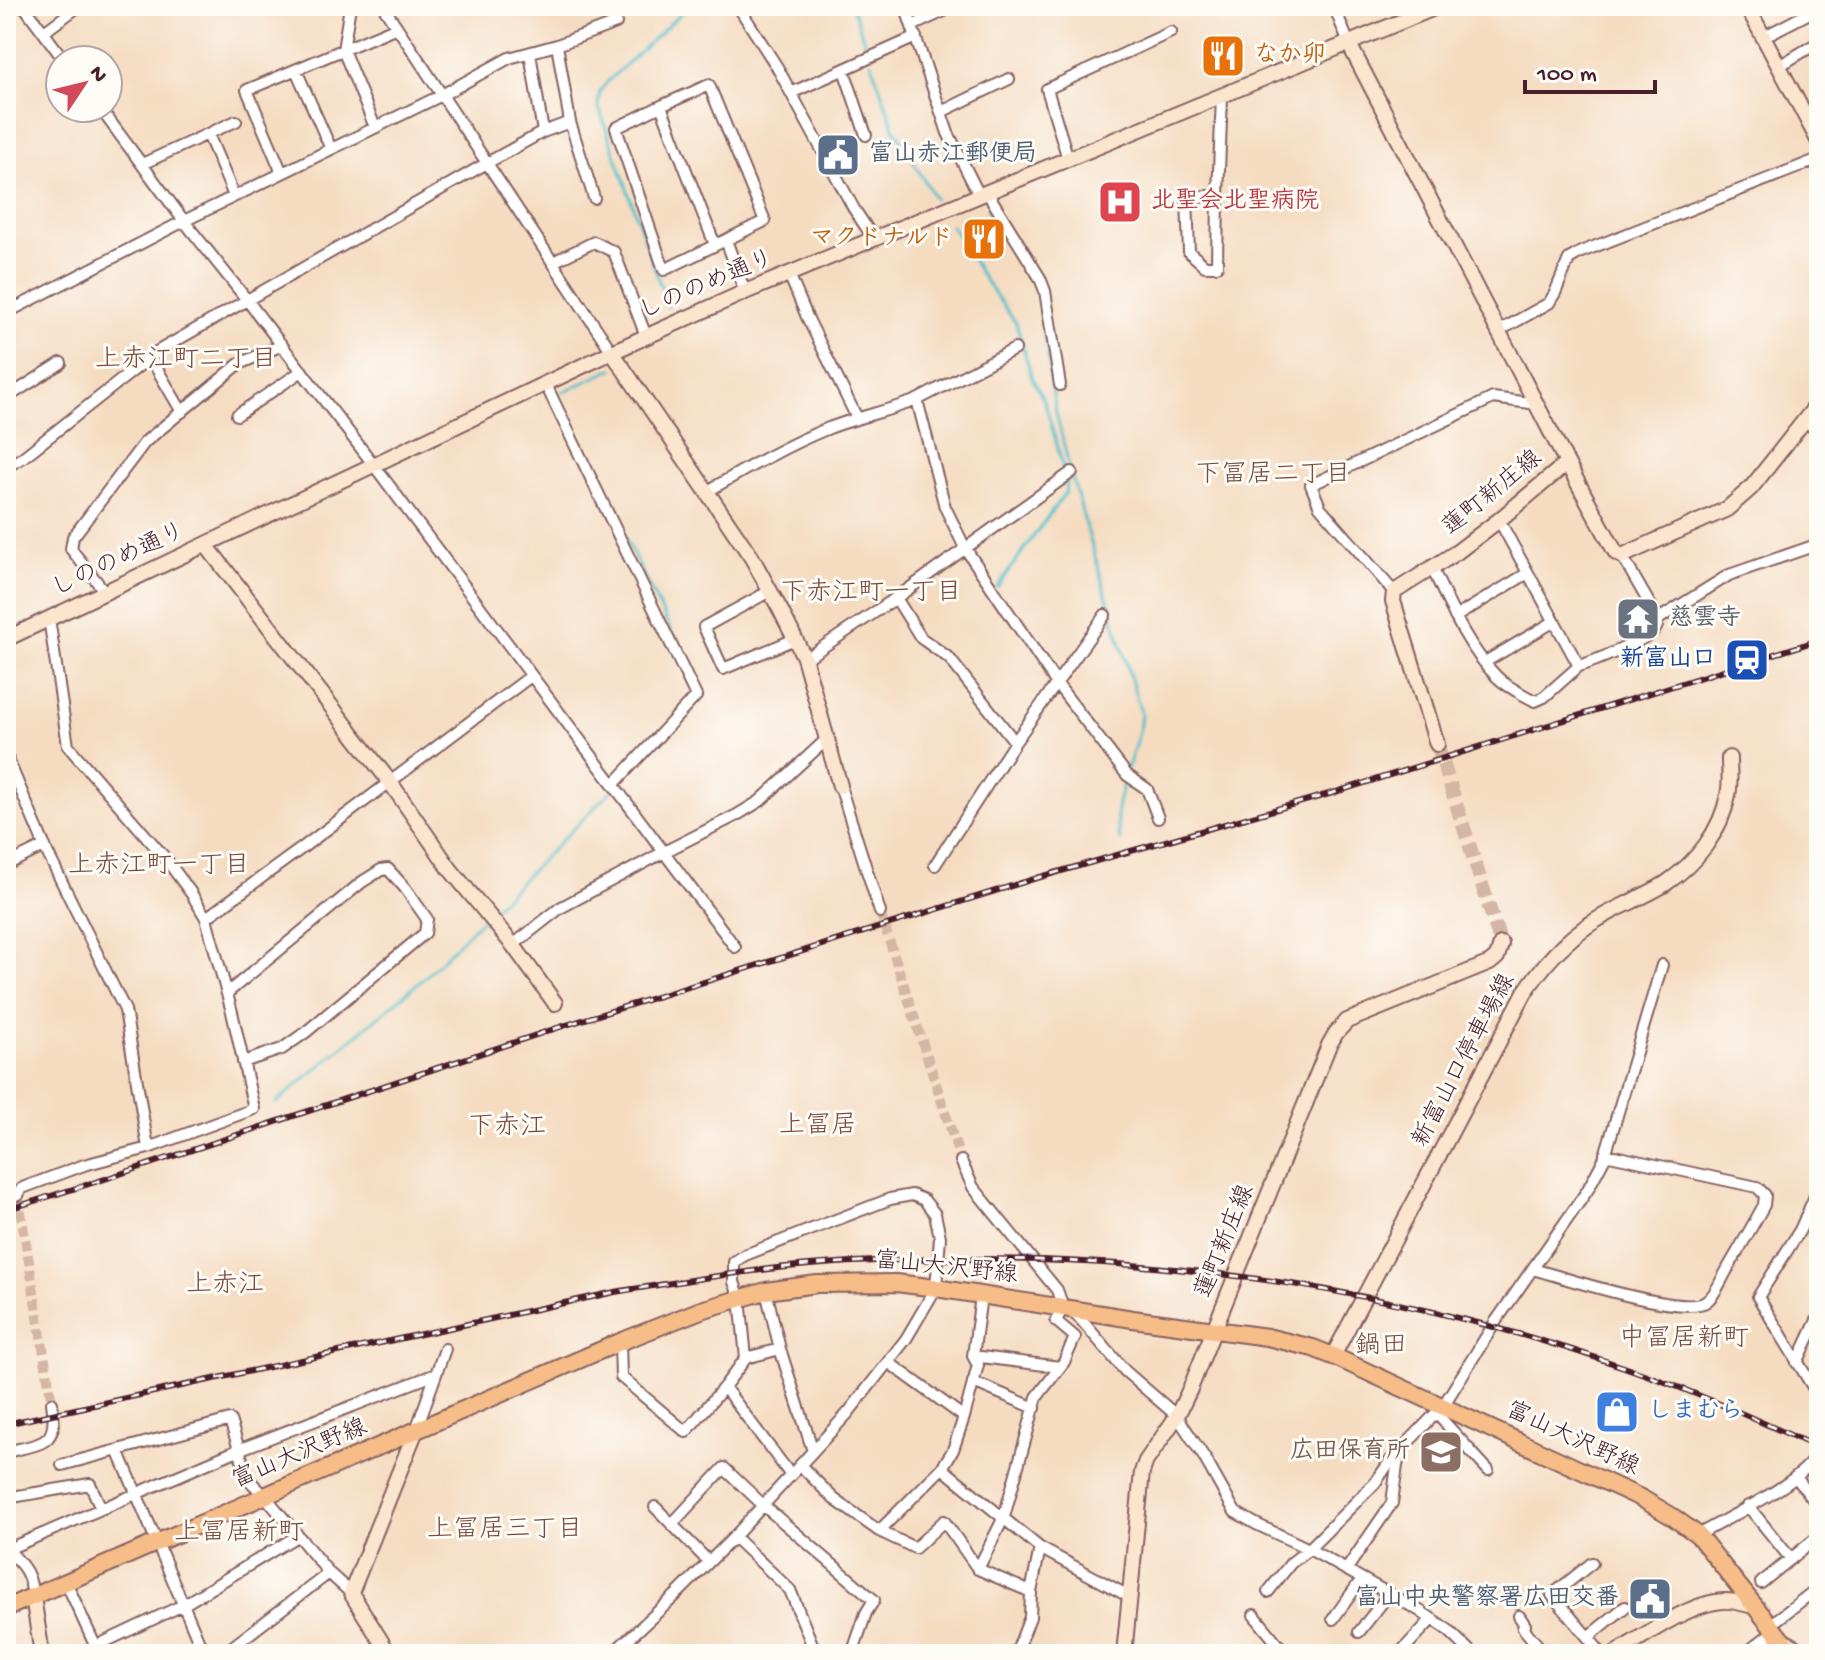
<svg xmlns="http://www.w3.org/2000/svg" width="1825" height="1660" font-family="'Gochi Hand','Klee One',sans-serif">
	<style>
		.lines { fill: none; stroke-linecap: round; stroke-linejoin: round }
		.stream { stroke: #4fbcc8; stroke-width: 3 }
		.street-tunnel { stroke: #d3b6a3; stroke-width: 10; stroke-dasharray: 10 5; stroke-linecap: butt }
		.secondary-tunnel { stroke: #d3b6a3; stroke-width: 14; stroke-dasharray: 14 7; stroke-linecap: butt }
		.street-casing { stroke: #866160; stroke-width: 14 }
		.secondary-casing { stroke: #866160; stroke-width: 18 }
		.primary-casing { stroke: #866160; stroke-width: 20 }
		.street { stroke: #fff; stroke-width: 10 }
		.secondary { stroke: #fce5cf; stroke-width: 14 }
		.primary { stroke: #f7bd88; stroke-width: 16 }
		.rail-casing { stroke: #4a1f2b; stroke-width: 6 }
		.rail { stroke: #fdfcf7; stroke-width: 3; stroke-dasharray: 9; stroke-linecap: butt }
		.labels { text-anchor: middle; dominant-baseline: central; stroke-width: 6; stroke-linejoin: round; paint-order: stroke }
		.food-label { font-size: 24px; font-weight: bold; fill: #c56008; stroke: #fdfcf7; text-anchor: start }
		.service-label { font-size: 24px; font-weight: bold; fill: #4e5e75; stroke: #fdfcf7; text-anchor: start }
		.health-label { font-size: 24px; font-weight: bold; fill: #be3a42; stroke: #fdfcf7; text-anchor: start }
		.street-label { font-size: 24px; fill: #4a1f2b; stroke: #fdfcf7 }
		.worship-label { font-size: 24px; font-weight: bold; fill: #5b616d; stroke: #fdfcf7; text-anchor: start }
		.transit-label { font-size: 24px; font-weight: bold; fill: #164399; stroke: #fdfcf7; text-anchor: end }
		.shop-label { font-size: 24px; font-weight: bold; fill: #366cbe; stroke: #fdfcf7; text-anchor: start }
		.education-label { font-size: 24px; font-weight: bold; fill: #785e54; stroke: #fdfcf7; text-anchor: end }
		.neighbourhood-label { font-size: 26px; fill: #7c4b3c; stroke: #fdfcf7 }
	</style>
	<rect width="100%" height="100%" fill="#fdfcf7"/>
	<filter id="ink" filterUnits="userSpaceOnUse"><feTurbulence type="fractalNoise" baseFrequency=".0125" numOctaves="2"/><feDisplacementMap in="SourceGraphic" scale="16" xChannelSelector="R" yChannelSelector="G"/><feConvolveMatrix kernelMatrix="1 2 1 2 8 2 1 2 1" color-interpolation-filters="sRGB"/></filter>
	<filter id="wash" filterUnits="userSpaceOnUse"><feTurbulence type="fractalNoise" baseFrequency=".006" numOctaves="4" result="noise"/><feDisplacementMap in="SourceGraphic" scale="32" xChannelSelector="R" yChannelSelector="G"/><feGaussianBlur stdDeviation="1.8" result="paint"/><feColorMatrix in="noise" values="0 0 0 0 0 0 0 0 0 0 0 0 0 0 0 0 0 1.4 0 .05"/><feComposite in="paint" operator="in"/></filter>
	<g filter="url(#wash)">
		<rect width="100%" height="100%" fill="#f5dcc1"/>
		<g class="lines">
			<path class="stream" d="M852 6 869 55
				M871 62 895 130 935 199
				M987 209 1037 282 1055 408 1070 470
				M951 225 984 279 1016 323 1032 378 1045 403 1065 474
				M668 307 598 105 600 91 608 81 689 6
				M556 395 613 369
				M1072 478 1141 713 1139 733 1127 770
				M613 513 699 687 701 698 666 736
				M997 587 1065 493 1067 481
				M1120 840C1114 810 1117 805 1125 777
				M491 911 613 789
				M276 1103 423 979 485 916
				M1781 1623 1819 1594"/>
		</g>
	</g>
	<g filter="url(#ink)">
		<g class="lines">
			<path class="street-tunnel" d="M880 912 961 1161
				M18 1195 52 1403"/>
			<path class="secondary-tunnel" d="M1437 744 1501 944"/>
			<g class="street-casing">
				<path id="street" d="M24 6 64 60
					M350 6 343 50 375 127
					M383 6 612 352
					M738 6 777 67 854 209 874 239
					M905 6 948 133 979 195
					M1334 6 1349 44
					M912 26 955 6
					M44 32 79 6
					M1763 37 1819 8
					M557 45 570 122 594 198
					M530 53 543 132
					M1779 66 1819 42
					M296 70 331 149
					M844 70 866 135
					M709 85 765 221 664 270 616 128 661 106Z
					M791 93 916 37
					M661 106 715 245
					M100 108 184 221 247 300 367 456 735 947
					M941 112 1009 79
					M208 134 234 196
					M1068 159 1047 89 1171 32
					M142 164 236 121
					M282 173 247 90 397 27
					M987 192 1040 278 1045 291 1060 385
					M1218 195 1217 266H1205L1189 252 1187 198 1218 195 1222 96
					M726 240 745 292
					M553 262 594 242 614 252 646 336
					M789 274 807 317 857 418
					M6 313 184 221 442 95 509 58 557 45 616 23
					M1499 331 1549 303 1555 293 1569 259 1581 252 1819 159
					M150 357 182 412
					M545 383 696 696 613 785
					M6 398 61 363
					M917 400 1015 349
					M237 415 302 371
					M1806 419 1819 435
					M6 467 22 458 158 351 487 163 543 132 570 122
					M708 491C747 468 787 445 829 428 858 417 888 411 917 400L945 507 965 548 1057 684 1127 775 1147 789 1158 818
					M1432 568C1450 606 1467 647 1497 677 1508 688 1522 694 1535 701L1544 697 1579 666 1499 520
					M770 591 704 627 723 669 795 639
					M105 592 71 549 73 537 145 442 239 364 282 345
					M1394 592 1320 507 1311 485 1493 398 1537 404
					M896 598 921 638 949 658 1015 742
					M1455 617 1528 573
					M1657 620 1729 575 1819 544
					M804 657 811 655 896 598 1072 472
					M1485 662 1555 621
					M1579 666C1593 662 1650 639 1656 628 1659 623 1657 619 1656 615L1622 556
					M6 755 48 854 125 1010 148 1148
					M840 786 880 912
					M6 865 45 846
					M935 865 1015 742 1105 615
					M206 918 302 848 531 676
					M513 945 560 908 664 852 737 815 760 801 827 739
					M227 993 362 882 381 870 388 869 405 888 427 919 425 933 306 1032 282 1049 243 1062
					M961 1161 973 1187 1057 1290 1063 1307 1077 1315 1125 1371 1177 1416 1204 1457 1235 1512 1256 1524 1309 1549 1420 1611 1448 1630 1473 1654
					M1819 1187 1800 1230 1758 1297 1819 1397
					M18 1195 21 1189 25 1187 84 1165 148 1148 254 1109 232 1012 206 918 191 893 166 859 68 746 49 618
					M1533 1269C1562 1277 1686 1318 1707 1301 1716 1294 1721 1280 1727 1270 1739 1249 1752 1227 1764 1205L1765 1195 1757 1187 1605 1154
					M766 1291 780 1349 813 1451
					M620 1342 621 1377 686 1432 724 1387 746 1358 780 1349
					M973 1356 1060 1367
					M888 1362 964 1417
					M1797 1363 1819 1316
					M973 1382 1035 1408
					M724 1387 790 1474
					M1436 1413 1488 1470
					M416 1430 445 1349
					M118 1450 204 1654
					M6 1452C42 1443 59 1446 52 1403
					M62 1465 230 1420 248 1479 265 1496 329 1573 351 1593
					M800 1465 834 1499 879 1531 915 1548 944 1521 978 1569 1031 1592
					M942 1468 1040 1548 1130 1597
					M1796 1477 1819 1507
					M6 1498 90 1484 101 1508
					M1748 1506 1791 1559
					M655 1507 709 1562
					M672 1524 724 1468 763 1505 874 1600 866 1613 852 1654
					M879 1531 942 1468 953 1450 964 1417 978 1365 973 1356 981 1296
					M1698 1535C1730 1516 1801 1484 1819 1452
					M734 1537 790 1590 816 1654
					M6 1547C23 1566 30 1571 33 1597
					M8 1549 238 1450 436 1374
					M1592 1563 1552 1595 1602 1654
					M978 1569 1004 1517 1037 1397 1064 1362 1075 1337 1056 1321 1063 1307
					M1346 1570 1392 1503 1397 1465 1401 1453
					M66 1582 99 1654
					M1761 1583 1819 1536
					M1268 1592 1291 1563 1309 1549 1375 1483 1391 1460 1443 1406 1496 1321 1587 1191 1604 1159 1662 965
					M1254 1615 1286 1654
					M1519 1616 1525 1625 1523 1628 1545 1654
					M1333 1619 1362 1579
					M1770 1625 1819 1587
					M1359 1632 1389 1594
					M1588 1637 1625 1607
					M96 1646 183 1605 297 1536
					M223 1654 329 1573
					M612 1654 676 1595 734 1537 848 1413 906 1339 936 1288 940 1237 935 1214 924 1200 912 1195 890 1199 745 1255 734 1262V1282L740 1298 746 1358
					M1016 1654 1030 1617 1031 1592 1040 1548
					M1264 1654 1277 1643
					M1399 1654 1432 1619
					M1745 1654 1774 1631
					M1764 1654 1781 1640"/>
			</g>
			<g class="secondary-casing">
				<path id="secondary" d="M1747 6 1819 142
					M1349 44 1567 463 1616 553 1622 556 1727 509 1751 488 1819 402
					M612 352 752 558 781 611 804 657 840 786
					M206 545 390 782 450 869 513 945 555 1003
					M6 639 612 352 745 292 1439 6
					M1437 744 1393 601 1394 592 1457 552 1499 520 1567 463
					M1333 1356 1525 992C1541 968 1560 946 1583 929 1608 910 1639 900 1665 884 1696 863 1721 832 1728 795 1731 784 1729 770 1729 758
					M33 1597 42 1654
					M1784 1641 1808 1654
					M389 1654 351 1593 416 1430
					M1124 1654 1142 1472 1146 1461 1177 1416 1190 1389 1329 1045 1336 1033 1347 1021 1490 963 1497 957 1501 944
					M1614 1654C1643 1637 1689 1603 1723 1601 1733 1600 1744 1604 1754 1606"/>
			</g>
			<g class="primary-casing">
				<path id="primary" d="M6 1608 620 1342 701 1310 766 1291 817 1284 896 1283 936 1288 1133 1319 1267 1337 1313 1348 1333 1356 1641 1498 1673 1517 1698 1535 1793 1654"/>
			</g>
			<use href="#street" class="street"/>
			<use href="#secondary" class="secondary"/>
			<use href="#primary" class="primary"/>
			<g class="rail-casing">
				<path id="rail" d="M6 1210 105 1179 560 1027 1037 878 1336 792 1819 640
					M6 1424 615 1292C673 1283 730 1273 787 1267 843 1261 899 1260 954 1259 1182 1257 1409 1293 1624 1367 1691 1390 1755 1419 1819 1448"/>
			</g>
			<use href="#rail" class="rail"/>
		</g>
	</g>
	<defs>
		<g id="restaurant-square" transform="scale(2.3)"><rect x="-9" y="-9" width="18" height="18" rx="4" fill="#e8710a" stroke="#fdfcf7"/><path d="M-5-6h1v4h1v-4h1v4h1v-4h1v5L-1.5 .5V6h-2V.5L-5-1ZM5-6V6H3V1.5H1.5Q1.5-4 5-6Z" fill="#fff"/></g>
		<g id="civic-square" transform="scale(2.3)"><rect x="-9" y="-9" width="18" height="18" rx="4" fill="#5c6f8a" stroke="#fdfcf7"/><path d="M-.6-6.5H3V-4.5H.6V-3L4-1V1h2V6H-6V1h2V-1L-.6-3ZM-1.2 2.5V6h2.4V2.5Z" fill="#fff"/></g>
		<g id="hospital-square" transform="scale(2.3)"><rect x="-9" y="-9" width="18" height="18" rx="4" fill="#e0444e" stroke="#fdfcf7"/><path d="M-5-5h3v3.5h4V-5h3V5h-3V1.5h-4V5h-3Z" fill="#fff"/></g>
		<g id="temple-square" transform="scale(2.3)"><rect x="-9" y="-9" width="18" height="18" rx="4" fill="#6b7280" stroke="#fdfcf7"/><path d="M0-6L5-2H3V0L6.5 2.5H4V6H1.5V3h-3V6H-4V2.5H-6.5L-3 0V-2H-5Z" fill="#fff"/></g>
		<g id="station-square" transform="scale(2.3)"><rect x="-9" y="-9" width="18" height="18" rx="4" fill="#1a4fb4" stroke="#fdfcf7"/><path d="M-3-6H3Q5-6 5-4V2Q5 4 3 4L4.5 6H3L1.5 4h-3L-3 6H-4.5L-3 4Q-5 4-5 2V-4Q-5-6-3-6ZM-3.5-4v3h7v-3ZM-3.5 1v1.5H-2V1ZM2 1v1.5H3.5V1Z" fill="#fff"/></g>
		<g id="shop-square" transform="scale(2.3)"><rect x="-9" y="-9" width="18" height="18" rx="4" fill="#3f7fe0" stroke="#fdfcf7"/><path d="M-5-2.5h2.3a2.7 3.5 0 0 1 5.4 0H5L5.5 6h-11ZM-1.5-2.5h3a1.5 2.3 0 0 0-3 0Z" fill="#fff"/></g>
		<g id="school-square" transform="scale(2.3)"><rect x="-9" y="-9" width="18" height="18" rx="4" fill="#8d6e63" stroke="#fdfcf7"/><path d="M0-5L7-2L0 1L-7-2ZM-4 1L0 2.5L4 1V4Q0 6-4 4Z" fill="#fff"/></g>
	</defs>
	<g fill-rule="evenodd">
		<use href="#restaurant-square" x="1223" y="56"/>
		<use href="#civic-square" x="838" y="155"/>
		<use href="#hospital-square" x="1120" y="202"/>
		<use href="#restaurant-square" x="984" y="239"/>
		<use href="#temple-square" x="1638" y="619"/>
		<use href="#station-square" x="1747" y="660"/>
		<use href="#shop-square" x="1617" y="1412"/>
		<use href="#school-square" x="1441" y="1452"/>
		<use href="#civic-square" x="1650" y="1599"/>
	</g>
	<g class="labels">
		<g class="food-label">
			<text x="1254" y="56">なか卯</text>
			<text x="953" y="239" text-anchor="end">マクドナルド</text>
		</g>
		<g class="service-label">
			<text x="869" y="155">富山赤江郵便局</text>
			<text x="1619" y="1599" text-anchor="end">富山中央警察署広田交番</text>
		</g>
		<g class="health-label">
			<text x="1151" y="202">北聖会北聖病院</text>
		</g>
		<g class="street-label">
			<text transform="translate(707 286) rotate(-23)">しののめ通り</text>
			<text transform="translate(1493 494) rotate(-39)">蓮町新庄線</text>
			<text transform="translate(119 561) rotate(-25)">しののめ通り</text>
			<text transform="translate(1465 1061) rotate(-62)">新富山口停車場線</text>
			<text transform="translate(1226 1242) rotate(-68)">蓮町新庄線</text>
			<text transform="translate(946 1269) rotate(6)">富山大沢野線</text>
			<text transform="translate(1572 1440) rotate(25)">富山大沢野線</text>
			<text transform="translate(300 1455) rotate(-23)">富山大沢野線</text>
		</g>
		<g class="worship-label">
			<text x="1669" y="619">慈雲寺</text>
		</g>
		<g class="transit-label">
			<text x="1716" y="660">新富山口</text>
		</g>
		<g class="shop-label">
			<text x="1648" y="1412">しまむら</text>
		</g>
		<g class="education-label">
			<text x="1410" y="1452">広田保育所</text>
		</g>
		<g class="neighbourhood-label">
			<text x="186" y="361">上赤江町二丁目</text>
			<text x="1273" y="476">下冨居二丁目</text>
			<text x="871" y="594">下赤江町一丁目</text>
			<text x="159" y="867">上赤江町一丁目</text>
			<text x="818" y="1127">上冨居</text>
			<text x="507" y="1128">下赤江</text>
			<text x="225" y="1286">上赤江</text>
			<text x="1684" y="1340">中冨居新町</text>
			<text x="1381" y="1347">鍋田</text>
			<text x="505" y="1531">上冨居三丁目</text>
			<text x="239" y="1534">上冨居新町</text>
		</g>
	</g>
	<rect width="1825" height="1660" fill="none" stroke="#fdfcf7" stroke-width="32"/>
	<g transform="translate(84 84) rotate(55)"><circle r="38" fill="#fdfcf7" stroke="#b5a4a5" stroke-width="2"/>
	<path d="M0-6L14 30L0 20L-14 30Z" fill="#d1495b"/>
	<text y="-12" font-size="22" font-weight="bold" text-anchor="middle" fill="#4a1f2b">N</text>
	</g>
	<path d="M1525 80v12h130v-12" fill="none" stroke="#4a1f2b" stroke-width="4"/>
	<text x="1537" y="80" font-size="24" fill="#4a1f2b" stroke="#fdfcf7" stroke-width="6" paint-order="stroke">100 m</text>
</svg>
